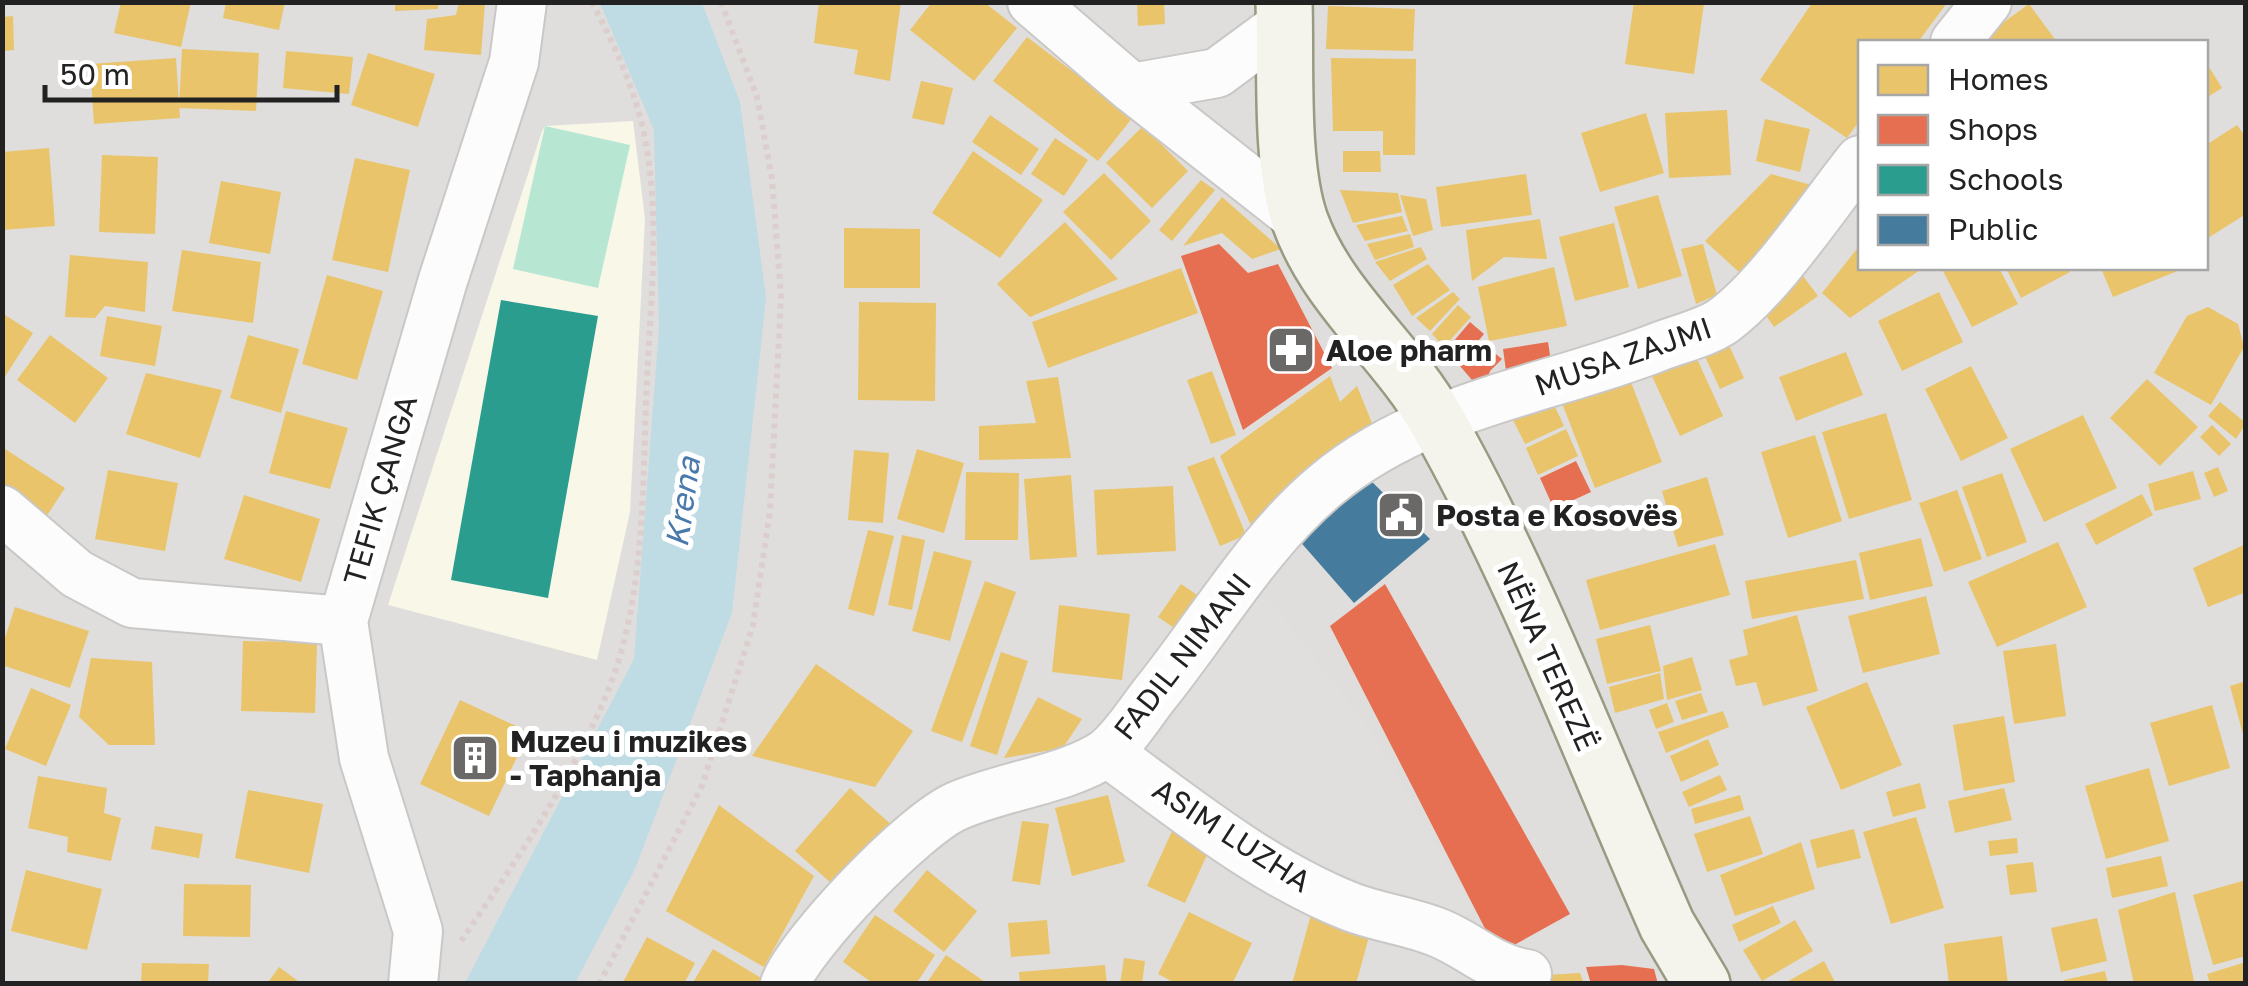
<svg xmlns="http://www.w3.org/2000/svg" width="2248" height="986" font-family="'Golos Text',sans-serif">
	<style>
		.residential { fill: #dfdedc; fill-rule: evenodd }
		.education { fill: #f8f7e8 }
		.pitch { fill: #b7e6d2 }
		.parking { fill: #e0dfde }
		.water { fill: #bfdbe3 }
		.homes { fill: #e9c46a }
		.shops { fill: #e76f51 }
		.schools { fill: #2a9d8f }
		.public { fill: #457b9d }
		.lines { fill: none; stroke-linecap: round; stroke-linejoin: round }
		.minor-casing { stroke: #c9c8c7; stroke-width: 52 }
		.secondary-casing { stroke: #999a82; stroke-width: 60 }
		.path { stroke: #dccecd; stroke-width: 6; stroke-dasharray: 5 5; stroke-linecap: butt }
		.minor { stroke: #fdfcfc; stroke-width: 48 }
		.secondary { stroke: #f4f4ed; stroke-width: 55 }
		.labels { text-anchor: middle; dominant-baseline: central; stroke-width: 10; stroke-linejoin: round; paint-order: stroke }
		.poi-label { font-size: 30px; font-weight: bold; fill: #222; stroke: #fff; text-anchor: start }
		.street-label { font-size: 30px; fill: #222; stroke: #fff }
		.water-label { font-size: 32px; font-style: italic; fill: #4a7aab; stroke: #fff }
	</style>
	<rect width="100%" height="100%" fill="#f0eeeb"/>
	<path class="residential" d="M3 3H2245V983H3ZM1860 42H2206V268H1860Z"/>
	<path class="education" d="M633 121 645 219 630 512 597 660 388 605 542 131 545 126Z"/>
	<path class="pitch" d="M545 126 630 145 598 288 513 269Z"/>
	<path class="parking" d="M1260 587 1372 733 1474 909 1456 921 1325 880 1201 802 1156 744Z"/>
	<path class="water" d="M600 3H702L740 102 766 298 732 613 635 869 575 983H465L634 659 659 328 654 130Z"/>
	<path class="homes" d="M121 2H191L181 47 114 33Z
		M226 2H285L279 30 223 18Z
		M395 2H439L438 9 395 11Z
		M459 2H485L481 55 424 50 427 19 456 15Z
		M819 2H901L890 81 854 74 858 50 814 43Z
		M932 2H984L1017 28 974 81 910 30Z
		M1137 2H1164L1165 24 1138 26Z
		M1634 2 1704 4 1694 74 1625 64Z
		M1812 3H1947L1918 42H1860V120L1847 138 1760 80Z
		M2029 4 2057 42H1980L1979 40Z
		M1328 6 1415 9 1413 51 1326 49Z
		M13 16 14 50 2 51V17Z
		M1027 37 1133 117 1098 161 993 81Z
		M182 49 259 53 256 111 179 108Z
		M286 51 353 57 349 94 283 88Z
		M368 53 435 74 418 127 351 105Z
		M176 58 180 118 94 124 90 64Z
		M1331 58 1416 59 1415 155H1383V131H1333Z
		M2206 62 2222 88 2206 98Z
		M921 81 953 88 944 125 912 118Z
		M1727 110 1731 175 1669 178 1665 113Z
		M1646 113 1664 173 1600 192 1581 133Z
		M990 115 1039 149 1021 175 972 142Z
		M1765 119 1810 129 1800 172 1756 161Z
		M2237 125 2246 137V214L2208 238 2206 145Z
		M1143 126 1188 171 1152 208 1106 163Z
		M1055 138 1088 160 1064 196 1031 174Z
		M49 148 55 226 2 230V152Z
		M973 151 1043 200 1000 258 932 213Z
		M1343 151H1380L1381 172H1343Z
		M102 155 158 157 155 234 99 232Z
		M355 158 410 170 388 272 332 260Z
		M1104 173 1151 221 1111 260 1063 212Z
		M1526 174 1532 215 1441 227 1436 187Z
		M1771 174 1819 187 1740 273 1705 241Z
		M1201 180 1215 190 1172 241 1159 230Z
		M221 181 281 192 270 254 209 243Z
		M1340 190 1398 193 1402 212 1353 223Z
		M1400 195 1426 199 1433 230 1413 236Z
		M1658 195 1682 276 1638 289 1614 207Z
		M1222 197 1281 249 1252 259 1222 233 1183 246Z
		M1402 216 1408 231 1365 241 1356 225Z
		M1540 219 1547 259 1504 257 1472 281 1466 230Z
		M1065 222 1118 279 1030 317 997 284Z
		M1614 223 1629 287 1575 301 1559 237Z
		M844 228 920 229V288H844Z
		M1410 234 1414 247 1375 260 1367 244Z
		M1703 244 1717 295 1696 304 1681 249Z
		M1860 245V268H1923L1850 318 1822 293Z
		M1421 247 1427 259 1390 281 1375 262Z
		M182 250 261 262 253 323 172 311Z
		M70 255 148 262 145 312 105 306 95 318 65 317Z
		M1428 264 1450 290 1412 316 1393 285Z
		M1554 267 1567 326 1489 341 1478 287Z
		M1181 268 1198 313 1048 368 1032 322Z
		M1949 268H1999L2018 304 1972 327 1943 271Z
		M2006 268H2068L2070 272 2021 298Z
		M2101 268H2185L2113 297Z
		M327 275 383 291 357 380 302 364Z
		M1803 276 1818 296 1774 327 1760 307Z
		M1453 292 1460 299 1430 331 1416 318Z
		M1939 292 1963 342 1902 371 1878 321Z
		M859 302 936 303 935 401 858 400Z
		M1458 305 1471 317 1444 347 1432 334Z
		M2208 307 2238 324 2244 347 2211 405 2154 373 2187 316Z
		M2 313 33 333 2 381Z
		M107 316 162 326 155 366 100 356Z
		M50 335 108 378 75 423 17 380Z
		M248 335 299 349 281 413 230 398Z
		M1727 341 1744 378 1720 389 1703 352Z
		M1693 350 1723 416 1680 436 1649 370Z
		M1846 352 1863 395 1796 421 1779 377Z
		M1971 366 2008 438 1961 461 1925 389Z
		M1625 367 1662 462 1595 488 1558 393Z
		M1212 371 1236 435 1211 444 1187 380Z
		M146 373 222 390 200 458 126 434Z
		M1330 376 1340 402 1357 386 1374 428 1253 530 1220 456Z
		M1058 377 1071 458 979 460V426L1036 423 1026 381Z
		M2147 379 2198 427 2160 466 2110 418Z
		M1550 396 1564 426 1525 444 1510 414Z
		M2220 402 2246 423 2236 439 2208 416Z
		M286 411 348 428 330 489 269 473Z
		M1886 413 1912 500 1849 519 1822 432Z
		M2083 415 2117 488 2044 522 2010 449Z
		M2212 425 2231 444 2219 456 2200 437Z
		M1566 429 1578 456 1538 475 1526 448Z
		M1815 435 1842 521 1788 538 1761 452Z
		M2 447 65 488 42 523 2 489Z
		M917 449 964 463 944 533 897 519Z
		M854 450 889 453 883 523 848 520Z
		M1214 457 1246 535 1220 546 1187 467Z
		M2218 467 2228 491 2214 497 2204 473Z
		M108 470 178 483 165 551 95 539Z
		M2193 471 2201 499 2155 511 2148 484Z
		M966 472 1019 473 1018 540H965Z
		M2002 473 2027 542 1987 557 1962 487Z
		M1071 475 1077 557 1030 560 1024 479Z
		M1707 477 1724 535 1678 547 1662 491Z
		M1173 486 1176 551 1097 555 1094 490Z
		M1957 490 1982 559 1944 572 1919 503Z
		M2142 494 2153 515 2096 545 2085 524Z
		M244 495 320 519 301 582 224 559Z
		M868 530 894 536 874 616 848 609Z
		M902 535 925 540 912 610 888 605Z
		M1921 538 1933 586 1870 600 1859 553Z
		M2058 542 2087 607 1997 647 1968 582Z
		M1715 544 1730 595 1600 630 1586 580Z
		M2246 544V592L2208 607 2193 568Z
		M934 551 972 561 950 641 912 631Z
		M1856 560 1864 599 1752 619 1745 581Z
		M985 581 1016 592 962 742 931 731Z
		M1181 584 1209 603 1186 636 1158 617Z
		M1926 596 1940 654 1863 673 1848 616Z
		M1059 605 1130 614 1122 680 1052 672Z
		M15 607 89 631 70 688 2 665V647Z
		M1797 615 1818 691 1763 706 1756 682 1736 686 1729 660 1748 655 1743 630Z
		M1650 625 1661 671 1607 684 1596 639Z
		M243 641 317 642 315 713 241 711Z
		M2056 644 2066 716 2014 724 2003 651Z
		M1001 652 1028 661 997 755 970 746Z
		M1692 657 1702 690 1667 700 1663 666Z
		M91 658 152 662 155 745H109L79 717Z
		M816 664 913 731 875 787 752 756Z
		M1660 673 1664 699 1615 713 1609 687Z
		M2246 681V738H2244L2230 686Z
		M1867 682 1902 765 1841 790 1806 707Z
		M31 688 71 705 46 766 5 749Z
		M1701 693 1708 712 1682 720 1675 701Z
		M1038 697 1082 719 1063 748 1004 758Z
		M460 700 529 732 489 816 420 784Z
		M1667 703 1674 722 1656 729 1649 710Z
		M2212 705 2230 768 2169 786 2150 723Z
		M1723 711 1729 727 1666 753 1658 732Z
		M2004 716 2015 782 1964 791 1953 725Z
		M1708 739 1719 765 1681 782 1670 756Z
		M2149 768 2169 841 2106 859 2085 786Z
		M1720 775 1727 790 1689 807 1682 792Z
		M38 776 107 788 104 813 121 818 111 861 67 852 68 837 28 828Z
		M1920 783 1926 808 1893 817 1886 792Z
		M850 788 894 827 839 890 795 851Z
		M2004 788 2012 820 1955 833 1948 801Z
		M248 790 323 804 309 873 235 858Z
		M1108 795 1125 862 1072 876 1055 808Z
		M1740 795 1744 810 1695 824 1691 809Z
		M719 805 814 876 764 967 666 911Z
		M1750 816 1763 854 1707 872 1694 834Z
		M1916 817 1944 908 1891 924 1863 832Z
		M1022 821 1049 824 1040 885 1012 881Z
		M155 826 203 834 199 858 151 849Z
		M1173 829 1211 846 1185 903 1147 886Z
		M1854 829 1861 858 1817 868 1810 840Z
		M2017 838 2018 853 1990 856 1988 841Z
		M1801 842 1815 889 1735 916 1720 875Z
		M2161 856 2168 886 2112 898 2106 868Z
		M2033 862 2037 892 2010 895 2006 865Z
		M26 870 102 889 87 950 11 931Z
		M927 870 977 911 944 952 893 911Z
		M2246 880V956L2213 965 2193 895Z
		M184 884 251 885 250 937 183 936Z
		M2175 892 2194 981 2134 984 2118 910Z
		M1773 906 1781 923 1739 942 1732 925Z
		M1313 907 1373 922 1356 984H1292Z
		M1189 912 1252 943 1232 984H1177L1158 974Z
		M875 915 935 955 916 984H874L843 962Z
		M2097 918 2107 961 2061 972 2051 928Z
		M1047 920 1050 954 1011 957 1008 923Z
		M1795 920 1813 951 1762 981 1743 950Z
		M2002 936 2008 984H1949L1944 944Z
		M647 937 695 963 684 984H622Z
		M713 949 771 984H692Z
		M946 955 988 984H926Z
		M1124 958 1145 961 1142 984H1120Z
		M1824 961 1836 984H1783Z
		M2246 962V984H2210L2207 974Z
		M142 963 209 964 208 984H141Z
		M1105 965 1107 984H1020L1019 972Z
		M279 967 302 984H267Z
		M2105 971 2108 984H2065L2064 980Z
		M1580 973 1584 984H1546V975Z"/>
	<path class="shops" d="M1219 244 1248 273 1278 264 1332 368 1243 430 1181 256Z
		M1470 322 1484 334 1459 364 1446 350Z
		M1481 342 1502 359 1490 371 1483 393 1460 366Z
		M1548 342 1552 368 1507 378 1503 349Z
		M1576 461 1591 492 1554 509 1540 478Z
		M1385 584 1570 914 1498 954 1330 626Z
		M1622 965 1654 969 1658 984H1591L1586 967Z"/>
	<path class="schools" d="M501 300 598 316 548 598 451 580Z"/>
	<path class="public" d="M1363 473 1430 539 1354 603 1297 538Z"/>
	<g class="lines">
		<g class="minor-casing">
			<path id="minor" d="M1032 2 1132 88 1300 220
				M1955 42 1987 2
				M1132 88 1217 73 1285 23
				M2 510 77 574 132 603 343 621
				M1107 752C1184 808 1262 872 1351 907 1380 918 1410 921 1439 933 1471 946 1492 969 1527 974
				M413 984 418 931 364 758 343 621 443 280 514 62 522 2
				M785 984C802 941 915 824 957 806 1002 786 1068 779 1106 753 1124 739 1140 713 1154 695 1210 626 1258 541 1327 484 1421 406 1542 391 1653 349 1674 340 1704 334 1723 321 1770 287 1823 206 1860 160"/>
		</g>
		<g class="secondary-casing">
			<path id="secondary" d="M1284 2C1286 65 1280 164 1300 221 1328 299 1398 351 1437 421 1527 581 1593 757 1667 925L1702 984"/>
		</g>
		<path class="path" d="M461 941C515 863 571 781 607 693 647 596 642 481 647 379 651 296 661 210 643 129 633 85 613 42 592 2
			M599 984 702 786 753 625 770 511 781 297 772 179 757 97 721 2"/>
		<use href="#minor" class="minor"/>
		<use href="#secondary" class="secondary"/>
	</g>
	<defs>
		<g id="pharmacy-square" transform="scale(2.5)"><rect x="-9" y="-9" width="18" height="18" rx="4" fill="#6a6968" stroke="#fff"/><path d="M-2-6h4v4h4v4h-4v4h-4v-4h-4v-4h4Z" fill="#fff"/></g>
		<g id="civic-square" transform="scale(2.5)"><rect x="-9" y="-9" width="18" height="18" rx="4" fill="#6a6968" stroke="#fff"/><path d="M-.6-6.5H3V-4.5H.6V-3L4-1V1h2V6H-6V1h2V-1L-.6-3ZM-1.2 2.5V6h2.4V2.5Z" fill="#fff"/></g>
		<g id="building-square" transform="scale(2.5)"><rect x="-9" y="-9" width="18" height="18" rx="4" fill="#6a6968" stroke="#fff"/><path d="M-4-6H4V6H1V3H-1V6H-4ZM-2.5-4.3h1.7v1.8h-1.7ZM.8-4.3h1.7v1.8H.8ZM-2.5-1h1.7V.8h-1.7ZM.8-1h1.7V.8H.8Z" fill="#fff"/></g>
	</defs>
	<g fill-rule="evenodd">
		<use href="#pharmacy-square" x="1291" y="350"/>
		<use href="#civic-square" x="1401" y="515"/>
		<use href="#building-square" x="475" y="758"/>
	</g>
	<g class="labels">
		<g class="poi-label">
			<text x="1326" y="350">Aloe pharm</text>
			<text x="1436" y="515">Posta e Kosovës</text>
			<text x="510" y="741">Muzeu i muzikes<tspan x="510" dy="34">- Taphanja</tspan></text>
		</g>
		<g class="street-label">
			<text transform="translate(1623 356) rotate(-19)">MUSA ZAJMI</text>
			<text transform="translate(380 490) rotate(-74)">TEFIK ÇANGA</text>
			<text transform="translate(1182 656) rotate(-52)">FADIL NIMANI</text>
			<text transform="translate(1548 656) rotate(66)">NËNA TEREZË</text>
			<text transform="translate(1232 835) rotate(33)">ASIM LUZHA</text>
		</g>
		<g class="water-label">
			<text transform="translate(682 502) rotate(-82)">Krena</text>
		</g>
	</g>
	<rect width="2248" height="986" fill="none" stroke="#222222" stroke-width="10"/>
	<rect x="1858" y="40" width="350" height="230" fill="#ffffff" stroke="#a7a7a7" stroke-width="2.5"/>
	<rect x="1878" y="65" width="50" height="30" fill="#e9c46a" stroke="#a7a7a7" stroke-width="2.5"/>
	<text x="1948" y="90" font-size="30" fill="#222222">Homes</text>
	<rect x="1878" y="115" width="50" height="30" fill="#e76f51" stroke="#a7a7a7" stroke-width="2.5"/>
	<text x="1948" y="140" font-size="30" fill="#222222">Shops</text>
	<rect x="1878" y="165" width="50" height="30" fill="#2a9d8f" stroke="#a7a7a7" stroke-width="2.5"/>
	<text x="1948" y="190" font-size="30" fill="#222222">Schools</text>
	<rect x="1878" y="215" width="50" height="30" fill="#457b9d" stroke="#a7a7a7" stroke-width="2.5"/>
	<text x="1948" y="240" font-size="30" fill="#222222">Public</text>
	<path d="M45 85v15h292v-15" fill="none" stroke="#222222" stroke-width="5"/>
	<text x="60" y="85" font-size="30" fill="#222222" stroke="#ffffff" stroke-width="8" paint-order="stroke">50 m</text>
</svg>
